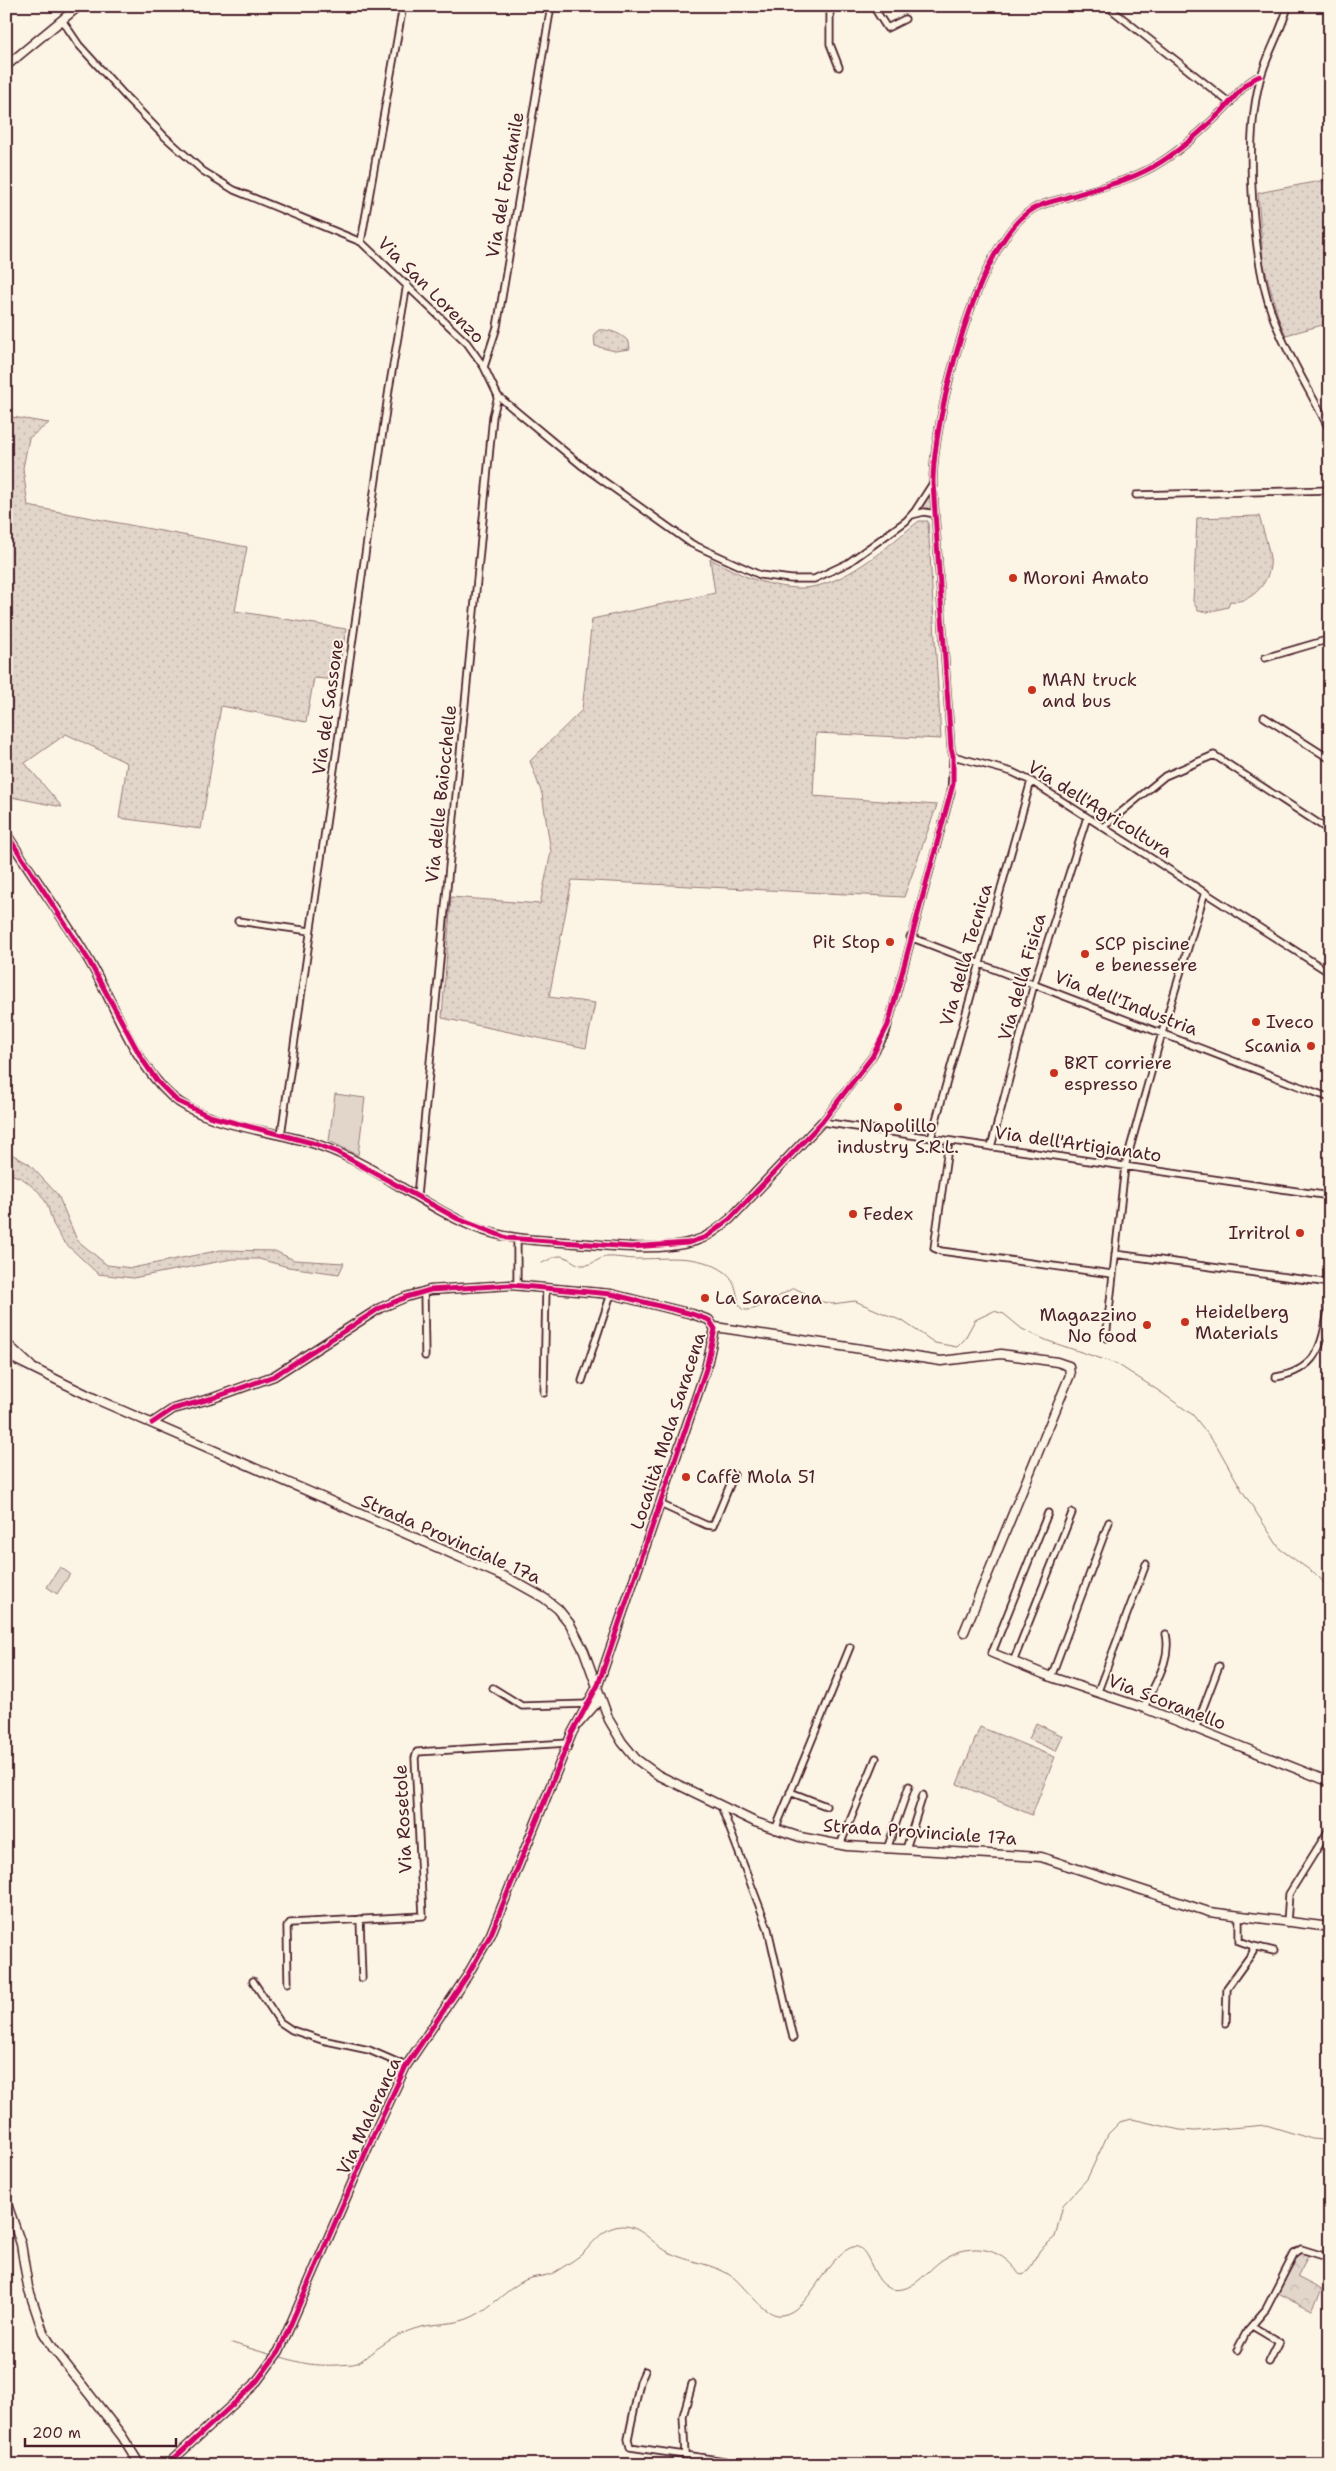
<svg xmlns="http://www.w3.org/2000/svg" width="1336" height="2471" font-family="'Shantell Sans',sans-serif">
	<style>
		.grass { fill: url(#grass-dots); stroke: #967a7a }
		.park { fill: url(#park-crowns); stroke: #967a7a }
		.pitch { fill: #e2d5ca; stroke: #967a7a }
		.lines { fill: none; stroke-linecap: round; stroke-linejoin: round }
		.stream { stroke: #917474; stroke-width: 1 }
		.street-casing { stroke: #4a1f2b; stroke-width: 9 }
		.secondary-casing { stroke: #4a1f2b; stroke-width: 11 }
		.street { stroke: #fcf5e5; stroke-width: 5.5 }
		.secondary { stroke: #fcf5e5; stroke-width: 8 }
		.cycleway-casing { stroke: #fcf5e5; stroke-width: 8 }
		.cycleway { stroke: #d6006c; stroke-width: 5 }
		.poi-dot { fill: #c8321e; stroke: #fcf5e5; stroke-width: 2 }
		.labels { text-anchor: middle; dominant-baseline: central; stroke-width: 4; stroke-linejoin: round; paint-order: stroke }
		.street-label { font-size: 18px; fill: #4a1f2b; stroke: #fcf5e5 }
		.poi-label { font-size: 18px; fill: #4a1f2b; stroke: #fcf5e5; text-anchor: start }
	</style>
	<defs>
		<pattern id="grass-dots" width="8" height="8" patternUnits="userSpaceOnUse" patternTransform="scale(1.25)"><rect width="8" height="8" fill="#e2d5ca"/><path d="M2 2h.1M6 6h.1" fill="none" stroke="#c3b6ae" stroke-width="1.8" stroke-linecap="round"/></pattern>
		<pattern id="park-crowns" width="20" height="18" patternUnits="userSpaceOnUse" patternTransform="scale(1.25)"><rect width="20" height="18" fill="#e2d5ca"/><path d="M2 6a3 3 0 1 1 6 0M12 15a3 3 0 1 1 6 0" fill="none" stroke="#c3b6ae"/></pattern>
	</defs>
	<rect width="100%" height="100%" fill="#fcf5e5"/>
	<filter id="ink" filterUnits="userSpaceOnUse"><feTurbulence type="fractalNoise" baseFrequency=".02" numOctaves="2"/><feDisplacementMap in="SourceGraphic" scale="10" xChannelSelector="R" yChannelSelector="G"/><feConvolveMatrix kernelMatrix="1 2 1 2 8 2 1 2 1" color-interpolation-filters="sRGB"/></filter>
	<g filter="url(#ink)">
		<path class="grass" d="M1330 179V323L1286 335 1279 320 1263 262 1258 193Z
			M599 330C610 329 622 334 629 342L630 349 615 351 595 346 594 334Z
			M6 416 49 423 29 438 23 468 28 506 247 547 235 611 346 629 337 680 314 678 306 722 221 706 201 829 119 818 127 763 66 734 25 763 62 807 6 796Z
			M930 490 931 510 917 511Z
			M1259 516C1263 530 1268 544 1270 558 1273 579 1252 605 1230 601L1228 607 1208 612 1198 611 1193 601 1197 518Z
			M919 521H928L941 739 816 733 813 796 937 805 904 897 572 880 549 997 595 1003 586 1048 442 1018 451 897 540 904 551 852 542 794 530 761 582 710 592 619 715 593 710 559C727 567 745 578 763 582 777 586 797 590 812 587 852 580 888 545 919 521Z
			M6 1151 29 1164 58 1195 77 1240 107 1265 132 1268 221 1250 275 1251 294 1260 344 1263 339 1274 288 1267 259 1259H232L133 1278 98 1274 63 1241 53 1224 47 1204 39 1192 23 1179 6 1172Z
			M1036 1723 1063 1736 1056 1751 1029 1739Z
			M980 1727 1055 1757 1032 1815 957 1784Z"/>
		<path class="park" d="M1300 2252 1309 2254 1297 2277 1322 2290 1312 2310 1278 2293Z"/>
		<path class="pitch" d="M335 1094 365 1098 358 1155 329 1141Z
			M60 1567 70 1574 57 1594 47 1587Z"/>
		<g class="lines">
			<path class="stream" d="M542 1263C547 1261 554 1256 560 1256 569 1256 575 1266 584 1265 593 1265 598 1258 606 1257 615 1256 627 1259 636 1259 667 1259 698 1253 725 1272 740 1283 736 1306 742 1309 753 1315 782 1293 794 1288L823 1302 832 1304 855 1301 904 1322 935 1343 957 1347 964 1340 975 1320 994 1311 1004 1314 1022 1329 1048 1341 1117 1364 1159 1391 1193 1415 1217 1446 1243 1492 1280 1549 1318 1576 1330 1590
				M232 2343 272 2355
				M278 2356C304 2364 312 2366 339 2365 344 2364 352 2365 357 2363 362 2361 367 2356 371 2353 385 2343 398 2334 414 2329 434 2322 455 2326 474 2316 492 2307 507 2289 525 2280 534 2276 546 2277 555 2272 563 2267 573 2261 581 2255 592 2245 600 2231 615 2227 638 2221 650 2242 668 2252 689 2263 715 2263 734 2278 746 2288 766 2318 782 2315 810 2311 824 2260 850 2248 873 2237 869 2297 903 2289 916 2286 928 2271 938 2263 966 2241 1000 2245 1019 2274L1023 2275 1029 2270 1040 2250 1055 2237 1063 2205 1087 2179 1108 2134 1120 2122 1132 2119 1180 2130 1195 2131 1266 2125 1312 2139 1324 2140 1330 2137"/>
			<g class="street-casing">
				<path id="street" d="M830 6V44L839 67
					M873 6 887 28 905 19
					M1107 6 1230 103
					M1288 6C1281 33 1265 57 1259 84 1244 146 1252 268 1277 327 1292 363 1313 396 1330 431
					M62 20 79 45 127 98 164 136 203 171 234 190 361 242 467 343 484 367 498 396 581 465 692 544 760 575 791 579H814L848 563 906 521 915 511 933 483
					M1260 76C1244 82 1234 99 1222 111 1203 130 1183 148 1161 162 1132 181 1097 188 1065 198 1054 201 1043 203 1033 209 977 241 933 420 933 483L951 748 953 756 951 792 886 1033 872 1057 822 1122 1330 1196
					M361 242 403 6
					M484 367 497 327 551 6
					M1136 495 1330 490
					M912 515 924 512 935 514
					M1265 658 1330 639
					M1264 717 1330 759
					M953 756 1012 772 1031 781 1330 973
					M1103 827 1165 776 1214 755 1330 831
					M238 921 310 931
					M910 937 1330 1098
					M281 1135 389 389 407 284
					M931 1138 1031 781
					M949 1141 934 1248 941 1251 1112 1274
					M991 1147 1034 984 1087 817
					M417 1196 493 416 498 396
					M517 1240V1285
					M1115 1254 1330 1283
					M424 1291 425 1356
					M1106 1338 1125 1166 1162 1033 1205 892
					M1276 1377C1322 1369 1322 1340 1330 1300
					M582 1381 611 1294
					M544 1393 546 1288
					M660 1504 706 1525 713 1526 734 1475
					M992 1653 1048 1513
					M1013 1662 1072 1513
					M1051 1677 1109 1522
					M493 1688 522 1706 588 1704
					M1098 1691 1146 1564
					M1144 1708C1154 1684 1172 1660 1166 1634
					M1195 1729 1219 1666
					M790 1792 826 1806
					M721 1806 768 1929 793 2038
					M775 1830 850 1647
					M840 1845 876 1758
					M887 1849 909 1786
					M906 1849 923 1795
					M360 1919 362 1978
					M1287 1923 1289 1894 1330 1828
					M1253 1946 1274 1951
					M253 1981 280 2022 292 2030 322 2040 369 2050 406 2066
					M288 1983 287 1927 290 1923 423 1916 415 1758 417 1752 568 1743
					M1226 2023 1227 1988 1253 1952V1946L1239 1941V1917
					M1252 2326 1279 2342 1269 2362
					M1237 2350 1247 2331 1266 2309 1294 2254 1301 2249 1330 2258
					M645 2371 640 2382 628 2439 630 2447 725 2461 727 2465
					M685 2454 683 2416 692 2384"/>
			</g>
			<g class="secondary-casing">
				<path id="secondary" d="M6 66 79 6
					M6 833C32 876 63 916 88 959 115 1004 132 1060 171 1096 206 1127 277 1130 321 1146 376 1165 421 1205 474 1227 509 1241 541 1240 577 1243 613 1246 660 1252 695 1241 708 1237 720 1228 730 1219L822 1122
					M715 1327 941 1361 1001 1354 1057 1362 1069 1366 1070 1375 964 1632
					M6 1343 31 1366
					M6 1355 98 1400 510 1579 544 1598 558 1609 570 1624 584 1651 609 1720 622 1742 636 1759 658 1775 755 1822 800 1837 847 1846 1041 1857 1209 1912 1330 1927
					M152 1423 173 1409 213 1398 274 1376 380 1308 406 1297 430 1290 511 1285 611 1294 692 1314 709 1320 715 1329 706 1369 598 1685 572 1733 491 1934 467 1976 406 2066 368 2147 279 2351 254 2385 167 2465
					M992 1653 1051 1677 1144 1708 1330 1782
					M578 1724 600 1699
					M6 2201 21 2244 28 2287 43 2332 53 2348 122 2436 140 2465"/>
			</g>
			<use href="#street" class="street"/>
			<use href="#secondary" class="secondary"/>
			<g class="cycleway-casing">
				<path id="cycleway" d="M6 833 88 959 142 1059 157 1081 177 1101 209 1116 316 1144 337 1152 458 1219 507 1238 631 1247 688 1243 706 1237 730 1219 822 1122 872 1057 888 1025 953 784V756L951 748 933 483C933 420 977 241 1033 209 1043 203 1054 201 1065 198 1097 188 1132 181 1161 162 1183 148 1203 130 1222 111 1234 99 1244 82 1260 76
					M152 1423 173 1409 213 1398 274 1376 380 1308 406 1297 430 1290 511 1285 611 1294 692 1314 709 1320 715 1329 706 1369 598 1685 572 1733 491 1934 467 1976 406 2066 368 2147 279 2351 254 2385 167 2465"/>
			</g>
			<use href="#cycleway" class="cycleway"/>
		</g>
	</g>
	<g class="poi-dot">
		<circle cx="1013" cy="578" r="5"/>
		<circle cx="1032" cy="690" r="5"/>
		<circle cx="890" cy="942" r="5"/>
		<circle cx="1085" cy="954" r="5"/>
		<circle cx="1256" cy="1022" r="5"/>
		<circle cx="1311" cy="1046" r="5"/>
		<circle cx="1054" cy="1073" r="5"/>
		<circle cx="898" cy="1107" r="5"/>
		<circle cx="853" cy="1214" r="5"/>
		<circle cx="1300" cy="1233" r="5"/>
		<circle cx="705" cy="1298" r="5"/>
		<circle cx="1185" cy="1322" r="5"/>
		<circle cx="1147" cy="1325" r="5"/>
		<circle cx="686" cy="1477" r="5"/>
	</g>
	<g class="labels">
		<g class="street-label">
			<text transform="translate(505 185) rotate(-80)">Via del Fontanile</text>
			<text transform="translate(431 290) rotate(45)">Via San Lorenzo</text>
			<text transform="translate(328 707) rotate(-82)">Via del Sassone</text>
			<text transform="translate(441 794) rotate(-84)">Via delle Baiocchelle</text>
			<text transform="translate(1100 809) rotate(32)">Via dell'Agricoltura</text>
			<text transform="translate(966 955) rotate(-74)">Via della Tecnica</text>
			<text transform="translate(1022 977) rotate(-74)">Via della Fisica</text>
			<text transform="translate(1126 1003) rotate(21)">Via dell'Industria</text>
			<text transform="translate(1078 1144) rotate(8)">Via dell'Artigianato</text>
			<text transform="translate(668 1431) rotate(-72)">Località Mola Saracena</text>
			<text transform="translate(451 1539) rotate(24)">Strada Provinciale 17a</text>
			<text transform="translate(1167 1702) rotate(21)">Via Scoranello</text>
			<text transform="translate(403 1819) rotate(-93)">Via Rosetole</text>
			<text transform="translate(920 1832) rotate(4)">Strada Provinciale 17a</text>
			<text transform="translate(369 2116) rotate(-65)">Via Maleranca</text>
		</g>
		<g class="poi-label">
			<text x="1023" y="578">Moroni Amato</text>
			<text x="1042" y="680">MAN truck<tspan x="1042" dy="21">and bus</tspan></text>
			<text x="880" y="942" text-anchor="end">Pit Stop</text>
			<text x="1095" y="944">SCP piscine<tspan x="1095" dy="21">e benessere</tspan></text>
			<text x="1266" y="1022">Iveco</text>
			<text x="1301" y="1046" text-anchor="end">Scania</text>
			<text x="1064" y="1063">BRT corriere<tspan x="1064" dy="21">espresso</tspan></text>
			<text x="898" y="1126" text-anchor="middle">Napolillo<tspan x="898" dy="21">industry S.R.L.</tspan></text>
			<text x="863" y="1214">Fedex</text>
			<text x="1290" y="1233" text-anchor="end">Irritrol</text>
			<text x="715" y="1298">La Saracena</text>
			<text x="1195" y="1312">Heidelberg<tspan x="1195" dy="21">Materials</tspan></text>
			<text x="1137" y="1315" text-anchor="end">Magazzino<tspan x="1137" dy="21">No food</tspan></text>
			<text x="696" y="1477">Caffè Mola 51</text>
		</g>
	</g>
	<rect width="1336" height="2471" fill="none" stroke="#fcf5e5" stroke-width="25"/>
	<rect x="12" y="12" width="1311" height="2446" fill="none" stroke="#4a1f2b" stroke-width="2" filter="url(#ink)"/>
	<path d="M25 2438v8h151v-8" fill="none" stroke="#4a1f2b" stroke-width="2.5"/>
	<text x="32" y="2438" font-size="15" fill="#4a1f2b" stroke="#fcf5e5" stroke-width="4" paint-order="stroke">200 m</text>
</svg>
